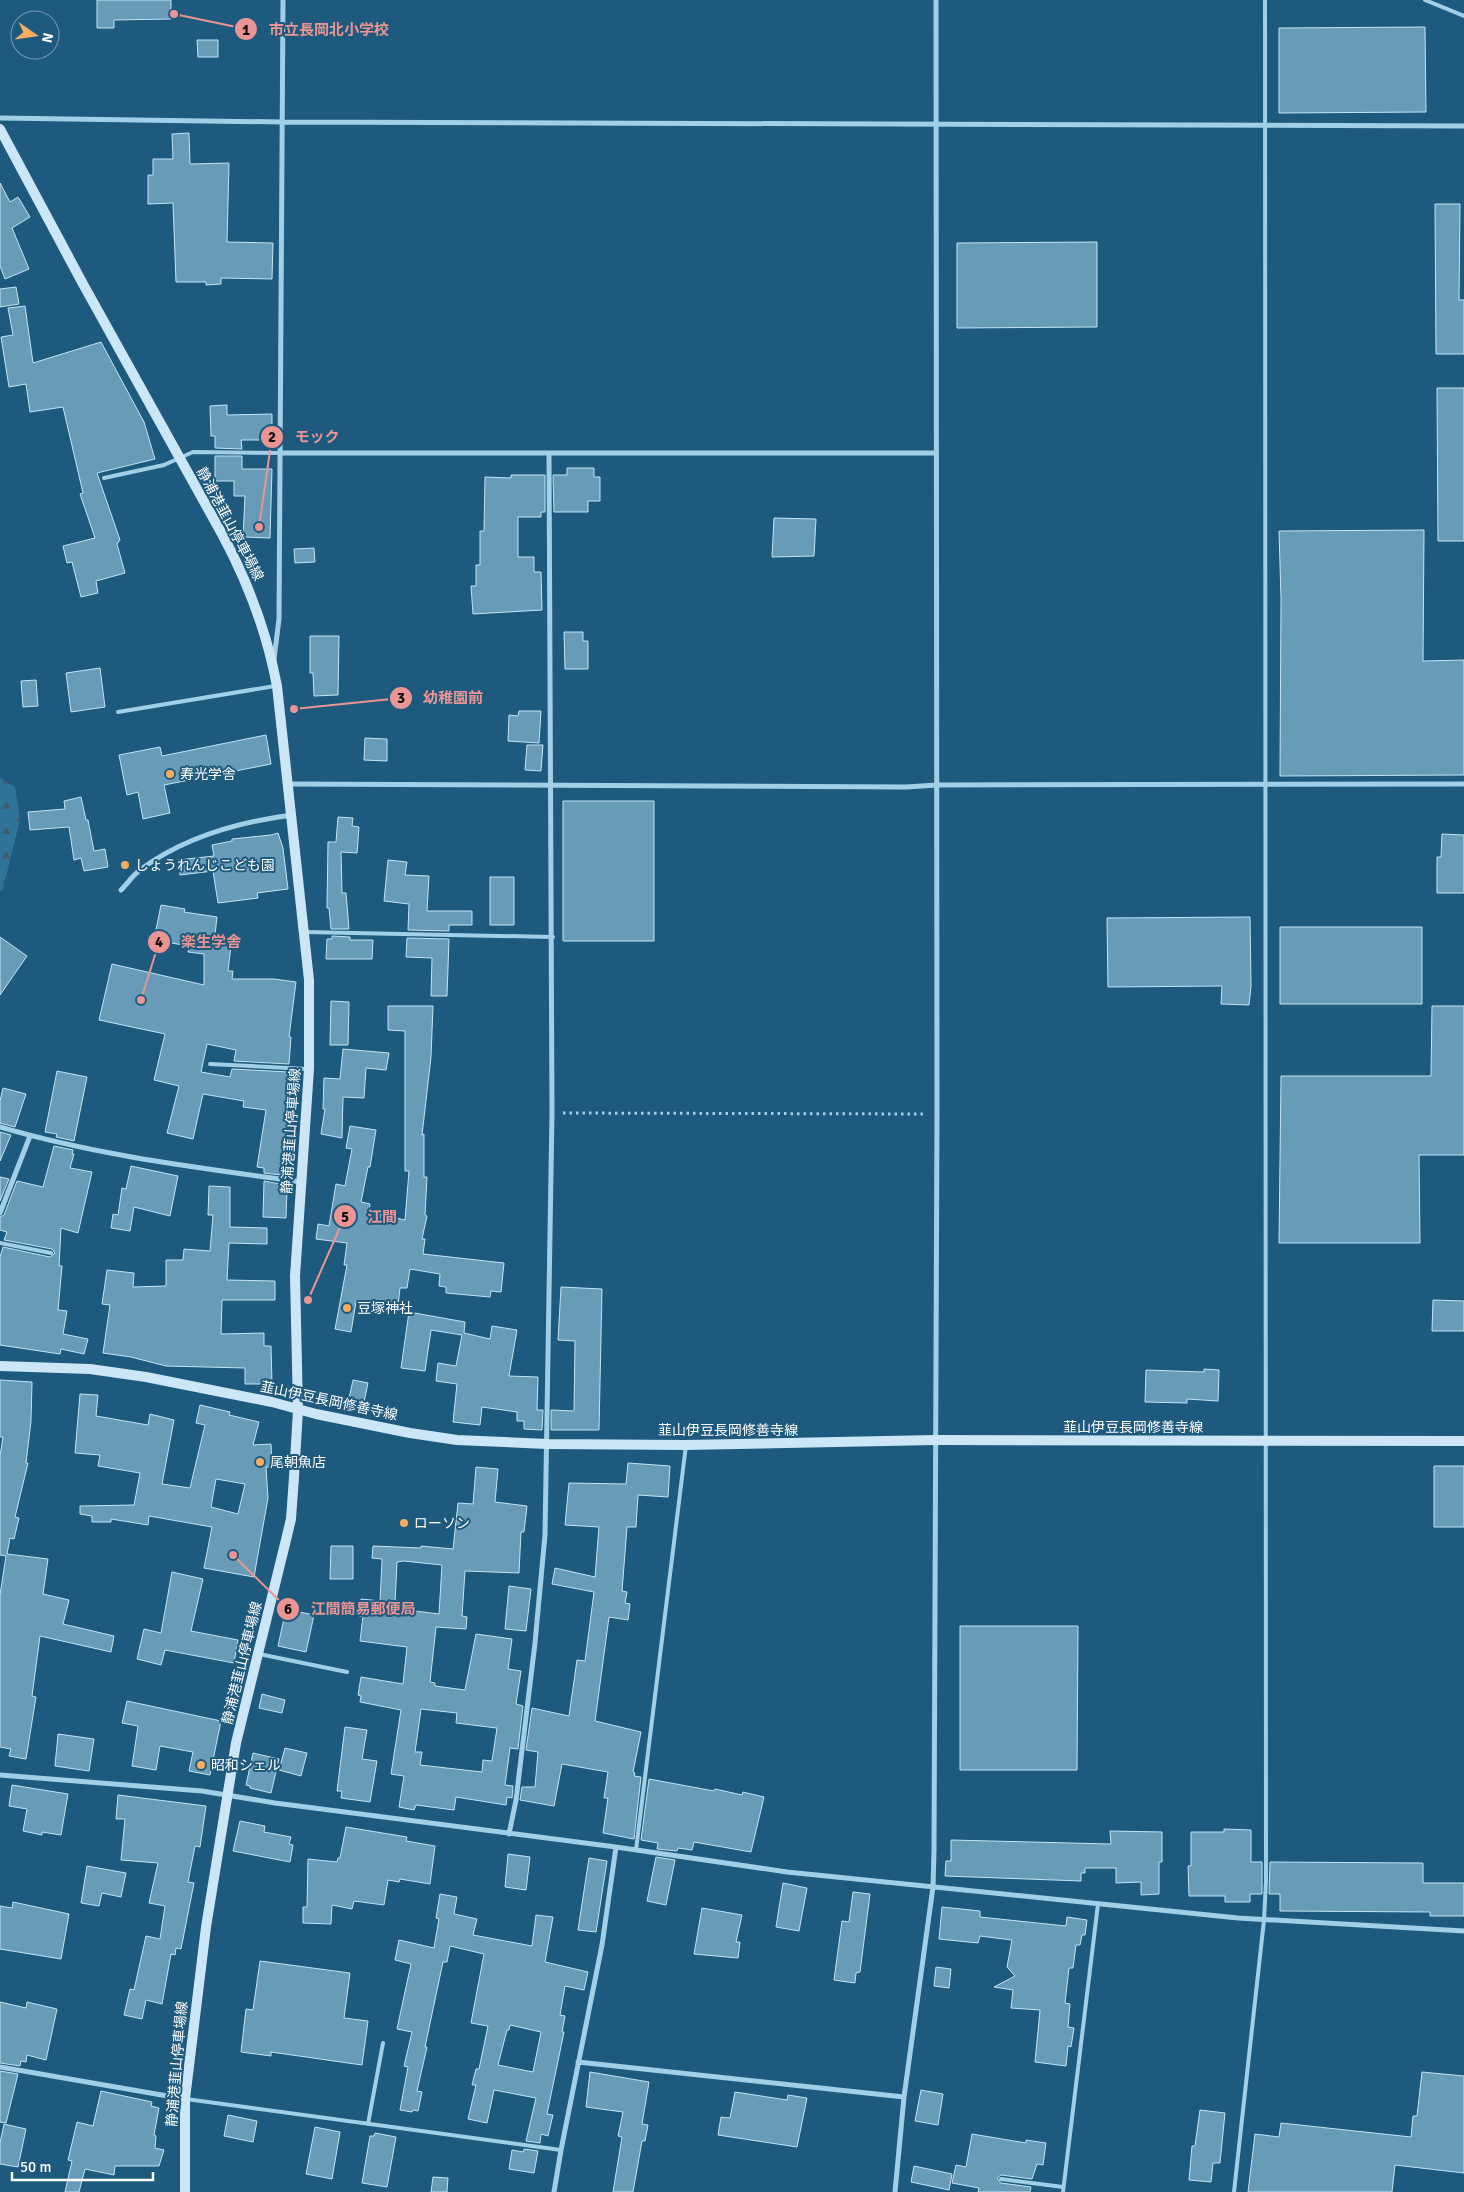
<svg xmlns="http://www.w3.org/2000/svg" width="1464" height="2192" font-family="Signika,'Noto Sans JP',sans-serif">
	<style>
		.forest { fill: url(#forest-firs) }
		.building { fill: #689bb7; stroke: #c4e4f6; fill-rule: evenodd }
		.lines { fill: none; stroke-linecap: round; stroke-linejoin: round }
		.path { stroke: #a1cfe7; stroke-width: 3; stroke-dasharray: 2.5 4; stroke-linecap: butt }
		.lane { stroke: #a1cfe7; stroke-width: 4 }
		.street { stroke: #a1cfe7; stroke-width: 5 }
		.secondary { stroke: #cbe6f6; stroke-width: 10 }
		.poi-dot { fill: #f6ad60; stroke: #1e5a7d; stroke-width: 2 }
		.labels { text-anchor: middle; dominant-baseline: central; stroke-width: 4; stroke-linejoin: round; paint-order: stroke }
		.street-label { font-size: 14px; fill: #fff; stroke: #1e5a7d }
		.poi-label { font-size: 14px; fill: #fff; stroke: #1e5a7d; text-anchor: start }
		.leader { fill: none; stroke: #ea9494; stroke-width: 2 }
		.callout-dot { fill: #ea9494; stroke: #1e5a7d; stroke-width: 2 }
		.mark-label { font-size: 15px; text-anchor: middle; font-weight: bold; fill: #111 }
		.callout-label { font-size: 15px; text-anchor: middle; font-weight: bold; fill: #ea9494; stroke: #1e5a7d; stroke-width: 4; stroke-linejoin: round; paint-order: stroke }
	</style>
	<defs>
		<pattern id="forest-firs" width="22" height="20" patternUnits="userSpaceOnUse" patternTransform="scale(1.25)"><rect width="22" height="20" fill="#2e7499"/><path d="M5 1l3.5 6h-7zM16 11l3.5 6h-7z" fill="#405c6b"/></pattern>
	</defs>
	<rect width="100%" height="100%" fill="#1e5a7d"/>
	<path class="forest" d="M0 778 15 787 20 819 3 889 0 892Z"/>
	<path class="building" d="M97 0H171V19L114 20V28H97Z
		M1425 27 1426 112 1279 113V28Z
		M197 40H218V57H198Z
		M189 133 190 164 229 163 227 242 273 243 272 279 221 278V284L206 285V282H176L173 203 148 204V175H153V159H173L172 134Z
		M0 183 10 202 18 197 30 217 12 228 29 269 5 279 0 266Z
		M1435 204H1460L1459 300H1464V354H1436Z
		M1097 242V327L957 328V243Z
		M16 287 19 304 0 307V289Z
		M25 306 33 363 101 342 144 422 155 459 97 473 120 540 117 544 125 573 96 581 98 593 81 597 72 562 67 563 63 546 95 538 80 494 83 493 63 407 30 412 26 384 9 387 1 337 13 335 8 308Z
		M1437 388H1464V541H1438Z
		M227 405V415L272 414V440H241L242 449 215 448V436H211L210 406Z
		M215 456H242V469H272L270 538 243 537 245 496H234V481H215Z
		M567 468H594V477H600V501H588V512H554L553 475H567Z
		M511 475H545V512H541V517H518V557H534V572H541L542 610 473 614 471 586H476V565H480V531H484L485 477 511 478Z
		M774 518 816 519 814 556 772 557Z
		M1424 530 1423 661 1464 660V775L1280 776 1281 598 1279 531Z
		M314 548 315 562 295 563 294 549Z
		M564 632H583V641H588V669H565Z
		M310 636H339L338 695 314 696 313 673H310Z
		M100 668 105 707 71 712 66 673Z
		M36 680 38 706 23 707 21 681Z
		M519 711H541L539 743 508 741 509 715 518 716Z
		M266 735 271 764 164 785 170 813 143 819 138 792 127 795 119 755 160 747 162 756Z
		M365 738 387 739V761L364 760Z
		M527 745H543L541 771 525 770Z
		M81 797 86 820H88L94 851 105 849 108 867 84 871 81 858 74 860 69 827 30 830 28 812 65 809 64 801Z
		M563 801H654V941H563Z
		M338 817 353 818 352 826 359 827 357 853 341 852 342 893H346L349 929H331L329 908H327L328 842H336Z
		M278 833 283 848 288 889 257 893 258 898 218 903 213 871 180 875 178 860 214 856 212 845 232 841V839L271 835Z
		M1442 834 1464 835V893H1437V857H1441Z
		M388 860 407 862 405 875 429 876 427 911H472V925H449V931L408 930 409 904 384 901Z
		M490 877H514V925H490Z
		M161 905 185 909 184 912 217 917 215 935 232 937 228 971H233L232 979H274L296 982 289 1037H291L289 1064 234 1061 236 1050 207 1044 201 1072 230 1077 232 1069 289 1072 288 1127 281 1175 264 1173V1168L257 1167 266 1110 243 1107 244 1101 203 1094 193 1139 167 1133 179 1086 154 1080 165 1034 99 1020 112 964 204 985V954L188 952 189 946 154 940Z
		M1250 917 1251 986 1249 1005 1221 1004 1222 986 1108 987 1107 918Z
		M1280 927H1422V1004H1280Z
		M332 936 350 937V940H373L372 959H326L327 939H332Z
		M0 937 27 956 0 995Z
		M407 938 449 939 447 996H431L432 958 406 957Z
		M331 1001 349 1002 348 1045H330Z
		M388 1006H433L431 1057 422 1135 424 1134V1177H427L425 1215 427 1216 422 1239H425L423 1254 504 1263 501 1292 491 1291 490 1297 446 1293V1287L439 1286 440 1274 410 1269 407 1288H400L398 1306 356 1302 351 1332 335 1329 347 1265H344L347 1243 316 1239 318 1224 329 1226 336 1184 345 1186 352 1149 346 1148 350 1126 376 1130 370 1167H368L361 1202 370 1204 369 1212 405 1220 409 1171H405V1031L388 1030Z
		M1432 1006H1464V1155H1419L1420 1243H1279L1281 1076H1431Z
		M343 1049 389 1053 386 1070 366 1068 364 1098 343 1097 342 1138 321 1134 325 1109H323L324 1078 340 1079Z
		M57 1071 87 1077 74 1141 56 1137 57 1134 45 1132Z
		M3 1088 26 1094 15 1127 0 1123V1101Z
		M0 1132 11 1135 0 1161Z
		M54 1146 73 1150 72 1154H74L70 1168 92 1172 78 1233 61 1228 59 1266H62L58 1310 67 1311 63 1334 88 1339 84 1354 61 1349 60 1354 0 1345V1257L3 1247 50 1257 55 1253 52 1249 4 1240 7 1232 0 1230V1217L4 1215 17 1181 43 1187Z
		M131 1166 178 1176 170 1216 134 1207 130 1231 111 1228 113 1214 118 1215 122 1188 126 1189Z
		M0 1177 9 1179 0 1201Z
		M264 1181 280 1184 279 1189H287L286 1218 263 1217Z
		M209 1186 230 1187V1227L267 1228V1244L229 1243 227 1280 275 1281V1300H222L221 1334 264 1333V1346H271L272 1384H245V1368L166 1366 131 1357 103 1353 110 1305 102 1304 107 1270 134 1273 133 1287 166 1286V1260H183L184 1249 210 1251 213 1215H208Z
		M561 1287 602 1289 599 1430H551V1410L574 1411 575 1341 558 1340Z
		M1433 1300 1464 1301V1331H1432Z
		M409 1312 465 1322 464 1333 490 1339 492 1326 517 1330 509 1376 538 1377 537 1410H543L542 1430 524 1429V1421H517V1412L482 1407 480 1425 453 1422 457 1384 436 1381 438 1363 456 1366 462 1335 431 1330 425 1371 401 1368Z
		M1204 1369 1219 1370 1218 1401 1187 1399V1403L1145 1402 1146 1370 1204 1372Z
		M0 1380 32 1382 31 1421 26 1463H28L15 1517 19 1518 14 1539 10 1538 7 1554 48 1559 43 1594 69 1600 63 1624 114 1636 111 1652 40 1636 32 1696 36 1697 26 1759 9 1756 11 1749 0 1747V1595L6 1556 0 1555V1456L3 1437H0Z
		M353 1380 368 1383 363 1407 348 1403Z
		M80 1394 98 1395 96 1416 148 1425 150 1414 174 1420 162 1484 190 1488 205 1425 196 1423 200 1405 230 1412 229 1415 259 1422 253 1445 271 1444 272 1467H266L268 1498 254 1577 204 1568 212 1527 149 1516 148 1525 111 1519V1522H92V1516L80 1514V1506L134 1505 140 1473 98 1466 100 1455 75 1453ZM216 1479 245 1484 238 1514 211 1507Z
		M628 1463 670 1466 668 1497 638 1495 636 1527H627L622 1591 627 1592 625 1603 630 1604 628 1620 609 1617 595 1721 641 1732 633 1772 635 1773 634 1776 641 1777 634 1839 603 1833 608 1798H604L608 1772 562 1764 554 1806 520 1800 522 1787H535L538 1752 526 1750 532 1708 569 1716 577 1660 585 1661 594 1592 552 1584 555 1568 595 1577 599 1527 565 1525 569 1483 626 1484Z
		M1434 1466H1464V1527H1434Z
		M476 1467 498 1469 495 1502 527 1506 524 1532H521L519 1573 465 1571 462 1616 467 1617 466 1629 436 1627 430 1682 435 1683V1686L465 1690 476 1634 512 1639 508 1669 521 1671 516 1704 523 1706 518 1749 510 1748 505 1785 513 1786 512 1798 507 1797 506 1805 456 1797 454 1810 416 1805 414 1810 399 1807 404 1776 391 1774 401 1710 360 1702 361 1696 358 1695 361 1677 403 1684 407 1647 360 1641 363 1616H359L361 1599 380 1601 382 1562V1559L372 1558 373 1546 421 1548V1546L453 1549 458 1503 473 1504ZM404 1561 442 1565 439 1614 399 1609 400 1604 395 1603 397 1562ZM421 1709 457 1713 456 1723 497 1728 492 1761 483 1760 482 1772 420 1765 422 1752H415Z
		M331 1546H353V1579H330Z
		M172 1572 203 1579 191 1631 238 1640 234 1663 165 1650 161 1665 137 1659 144 1629 161 1633Z
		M509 1586 531 1589 526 1631 505 1629Z
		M286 1609 314 1615 306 1652 278 1646Z
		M960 1626H1078L1077 1770H960Z
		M262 1694 285 1700 282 1713 259 1708Z
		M127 1701 221 1721 210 1775 189 1771 193 1752 160 1746 156 1770 132 1766 138 1726 122 1723Z
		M345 1727 367 1730 362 1759 377 1761 370 1802 341 1798 342 1791H337Z
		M58 1734 94 1739 89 1771 55 1766Z
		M285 1748 307 1753 301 1776 279 1770Z
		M253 1753 279 1759 271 1793 250 1788V1786L246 1785Z
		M649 1779 714 1791 715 1789 742 1795 743 1792 764 1797 751 1852 694 1842 692 1850 678 1848 677 1851 657 1849 658 1843 641 1840Z
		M12 1785 68 1794 61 1835 42 1832V1835L23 1831 27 1809 9 1806Z
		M118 1795 206 1806 200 1847 195 1846 188 1882 194 1883 181 1949 176 1948 175 1955 171 1954 162 2004 146 2000 142 2019 124 2015 130 1989 134 1990 146 1936 160 1939 165 1906 149 1903 158 1863 121 1860 125 1819H116Z
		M240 1821 265 1826 264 1832 291 1837 289 1844 293 1845 290 1862 233 1851Z
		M346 1827 407 1837 406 1841 435 1846 430 1884 400 1879 399 1882 388 1880 384 1905 354 1901 352 1909 332 1905 331 1924 303 1923V1907H307L308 1859 337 1862 338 1858H340Z
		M1224 1829 1251 1830V1862H1262V1894H1250V1902H1225V1896H1189L1188 1866H1191V1832H1224Z
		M1110 1831 1162 1832V1862H1159V1894L1141 1895V1882L1116 1883V1868H1085V1873H1081V1881L945 1876 946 1861H951V1840L1111 1844Z
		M508 1854 530 1857 526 1890 505 1887Z
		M656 1857 675 1860 666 1905 647 1901Z
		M589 1858 607 1861 596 1932 578 1930Z
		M1270 1862 1423 1863V1883H1464V1916H1430V1912L1280 1911V1894H1269Z
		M87 1866 126 1873 121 1897 102 1893 99 1906 81 1903Z
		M783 1883 807 1888 799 1931 776 1927Z
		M853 1892 870 1894 860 1972 856 1973 855 1983 834 1980 842 1921 849 1922Z
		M440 1894 457 1897 454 1914 477 1919 473 1935 532 1946 536 1915 553 1917 545 1962 588 1972 584 1990 565 1986 560 2015 565 2016 562 2032H564L547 2114 553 2115 548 2136 541 2134 540 2143 526 2141 536 2098 494 2090 487 2123 468 2119 476 2085H472L476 2069H479L488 2026 471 2023 484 1954 450 1946 447 1962H443L425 2047H427L417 2091 422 2092 418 2111 413 2110 412 2112 400 2110 408 2067 404 2066 412 2032 397 2029 411 1964 395 1960 399 1940 434 1948 439 1919 436 1918ZM510 2025 541 2032 533 2072 498 2065 507 2030H509Z
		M13 1902 69 1914 61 1959 0 1949V1906L12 1908Z
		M942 1907 980 1911V1917L1066 1926 1067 1917 1087 1920 1085 1935H1082L1080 1945H1076L1073 1968H1069L1065 2003 1070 2004 1068 2027 1074 2028 1071 2047 1068 2046 1066 2066 1035 2062 1040 2010 1011 2008 1013 1990 994 1987 1015 1976 1007 1967 1012 1940 980 1936 978 1943 939 1939Z
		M702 1908 742 1915 736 1942H740L738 1958 694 1954Z
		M260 1961 350 1973 344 2018 368 2021 362 2065 271 2052V2056L241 2052 246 2009 253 2010Z
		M936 1967 951 1969 949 1988 934 1986Z
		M0 2002 26 2008 27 2002 57 2009 46 2060 27 2055 26 2062 21 2061 20 2066 0 2063Z
		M0 2071 18 2074 6 2123 0 2122Z
		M590 2072 649 2082 642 2124 648 2125 645 2141H642L633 2192H613L622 2137 618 2136 623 2112 586 2107Z
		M1422 2072 1464 2076V2173L1395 2165 1392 2192H1248L1255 2134 1279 2137 1281 2123 1411 2137 1413 2116H1417Z
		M921 2090 943 2094 938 2125 915 2121Z
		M101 2091 152 2102 151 2106 159 2108 154 2135 156 2136 155 2148 164 2150 159 2166H115L114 2175 85 2169 79 2192H65L72 2161 68 2160 77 2122 93 2126Z
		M735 2092 787 2100 788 2095 807 2098 797 2147 718 2135 721 2117 730 2118Z
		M1200 2110 1225 2113 1220 2163H1213L1211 2182 1189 2180 1192 2146H1195Z
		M228 2115 257 2121 253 2142 224 2136Z
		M4 2124 26 2129 18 2167 0 2164V2143Z
		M315 2127 340 2132 332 2179 306 2174Z
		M375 2133 396 2137 387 2187 362 2183 370 2136H374Z
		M972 2134 1026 2143V2140L1046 2143 1043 2165 1037 2164 1032 2179 1001 2175 997 2178 1001 2183 1031 2187 1030 2192H978L979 2188 952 2183 956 2165 966 2167Z
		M524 2149 538 2151 534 2173 509 2169 512 2150 523 2152Z
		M914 2166 952 2174 949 2190 911 2182Z
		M433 2177 448 2178 447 2192H431Z"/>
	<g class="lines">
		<path class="path" d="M563 1113 926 1114"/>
		<path class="lane" d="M1425 0 1464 16
			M104 478 164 465 193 452 281 453
			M118 712 275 686
			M305 932 553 937
			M210 1064 307 1069
			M0 1243 51 1253
			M259 1654 347 1672
			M636 1850 686 1445
			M186 2099 561 2150
			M368 2124 383 2043
			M1001 2179 1063 2187
			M1063 2192 1098 1904
			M1234 2192 1264 1920 1266 1881 1265 0"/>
		<path class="street" d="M0 118 282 122 1464 126
			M281 453H936
			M274 659 279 619 283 0
			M289 784 906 787 937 785 1464 784
			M121 890C127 884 133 875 140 870 184 837 238 822 292 815
			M0 1127C98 1156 201 1168 301 1182
			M0 1213 30 1136
			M0 1775 202 1791 275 1803 616 1847 787 1872 1238 1918 1464 1931
			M509 1834 516 1800 535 1643 545 1535 552 1113 549 454
			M578 2062 904 2097
			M0 2067 185 2099
			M554 2192 561 2150 602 1945 616 1847
			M895 2192 904 2097 933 1887 934 1851 937 1114 936 0"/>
		<path class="secondary" d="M0 129 83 284 222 534C248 582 267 633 277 686L309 980V1069L295 1276 298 1410 294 1477 291 1519 285 1544 236 1743 206 1927 185 2099V2192
			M0 1366 90 1369 146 1377 272 1402 316 1414 410 1433 457 1440 547 1444 686 1445 935 1440 1464 1441"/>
	</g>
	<g class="poi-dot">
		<circle cx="170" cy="774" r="5"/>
		<circle cx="125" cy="865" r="5"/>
		<circle cx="347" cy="1308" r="5"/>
		<circle cx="260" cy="1462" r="5"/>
		<circle cx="404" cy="1523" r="5"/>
		<circle cx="201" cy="1765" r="5"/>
	</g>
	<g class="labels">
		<g class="street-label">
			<text transform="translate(230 524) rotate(62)">静浦港韮山停車場線</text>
			<text transform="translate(291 1131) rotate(-86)">静浦港韮山停車場線</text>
			<text transform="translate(329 1401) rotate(12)">韮山伊豆長岡修善寺線</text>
			<text x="1133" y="1427">韮山伊豆長岡修善寺線</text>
			<text x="728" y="1430">韮山伊豆長岡修善寺線</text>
			<text transform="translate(242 1663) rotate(-76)">静浦港韮山停車場線</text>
			<text transform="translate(177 2064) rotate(-85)">静浦港韮山停車場線</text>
		</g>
		<g class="poi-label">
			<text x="180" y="774">寿光学舎</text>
			<text x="135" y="865">しょうれんじこども園</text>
			<text x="357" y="1308">豆塚神社</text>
			<text x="270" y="1462">尾朝魚店</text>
			<text x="414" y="1523">ローソン</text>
			<text x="211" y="1765">昭和シェル</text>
		</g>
	</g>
	<path class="leader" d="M174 14L246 29M259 527L272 437M294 709L401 698M141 1000L159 942M308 1300L345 1216M233 1555L288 1609"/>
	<g class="callout-dot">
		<circle cx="174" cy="14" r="5"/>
		<circle cx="259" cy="527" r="5"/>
		<circle cx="294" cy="709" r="5"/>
		<circle cx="141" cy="1000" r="5"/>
		<circle cx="308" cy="1300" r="5"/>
		<circle cx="233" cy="1555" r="5"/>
		<circle cx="246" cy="29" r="12"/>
		<circle cx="272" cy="437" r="12"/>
		<circle cx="401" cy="698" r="12"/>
		<circle cx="159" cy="942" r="12"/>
		<circle cx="345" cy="1216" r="12"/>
		<circle cx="288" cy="1609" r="12"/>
	</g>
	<g class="mark-label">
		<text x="246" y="35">1</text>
		<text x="272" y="442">2</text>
		<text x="401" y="703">3</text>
		<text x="159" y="947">4</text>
		<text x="345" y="1222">5</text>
		<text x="288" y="1614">6</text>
	</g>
	<g class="callout-label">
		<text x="329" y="35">市立長岡北小学校</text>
		<text x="317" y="442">モック</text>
		<text x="453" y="703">幼稚園前</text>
		<text x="211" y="947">楽生学舎</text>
		<text x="382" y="1222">江間</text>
		<text x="363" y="1614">江間簡易郵便局</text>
	</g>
	<g transform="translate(35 35) rotate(103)"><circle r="24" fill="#1e5a7d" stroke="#789cb1"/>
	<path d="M0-4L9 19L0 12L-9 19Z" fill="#f6ad60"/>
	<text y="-8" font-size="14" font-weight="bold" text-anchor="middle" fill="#ffffff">N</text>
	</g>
	<path d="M12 2172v8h141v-8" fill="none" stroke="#ffffff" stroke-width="2.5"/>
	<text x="20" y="2172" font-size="15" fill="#ffffff" stroke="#1e5a7d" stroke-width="4" paint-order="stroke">50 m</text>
</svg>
